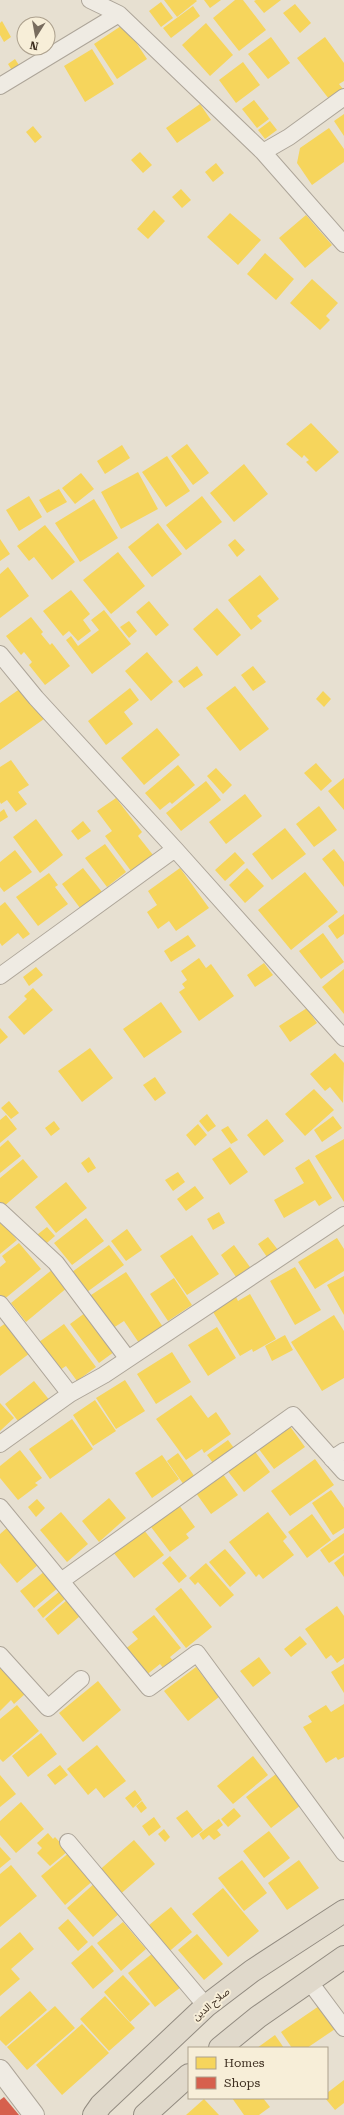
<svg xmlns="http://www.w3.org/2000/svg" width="344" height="2115" font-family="'Roboto Serif','Noto Sans Arabic',serif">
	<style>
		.homes { fill: #f6d55c }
		.shops { fill: #d6604d }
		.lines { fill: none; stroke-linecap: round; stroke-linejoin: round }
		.minor-casing { stroke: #ada599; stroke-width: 18 }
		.tertiary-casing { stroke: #ada599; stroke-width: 22 }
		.trunk-casing { stroke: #928b80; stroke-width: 24 }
		.minor { stroke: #efebe3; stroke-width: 16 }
		.tertiary { stroke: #efebe3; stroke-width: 20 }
		.trunk { stroke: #e0d9cb; stroke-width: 22 }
		.labels { text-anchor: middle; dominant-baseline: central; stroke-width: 4; stroke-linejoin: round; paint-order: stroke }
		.street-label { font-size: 10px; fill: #3d2e20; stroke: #f7eed8 }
	</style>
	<rect width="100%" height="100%" fill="#e7e0d1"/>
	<path class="homes" d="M164 0H196L197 1 177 17Z
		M204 0H221L210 8Z
		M235 0H243L266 30 239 51 213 18Z
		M256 0H281L264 13 254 1Z
		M161 2 173 18 161 27 149 11Z
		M295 4 311 23 300 33 283 13Z
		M193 6 200 16 171 38 163 28Z
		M2 21 11 37 4 42 0 35V23Z
		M206 23 233 55 210 76 182 45Z
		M124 24 147 59 117 79 94 44Z
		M271 37 290 63 268 79 248 54Z
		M325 37 344 63V81L339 84 343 89 329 99 297 58Z
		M92 49 114 84 85 102 64 66Z
		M15 59 24 73 16 77 8 64Z
		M243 62 260 85 236 103 219 80Z
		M254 100 269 119 257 128 242 109Z
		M200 104 211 120 177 143 166 128Z
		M344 114V136L334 121Z
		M270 121 277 130 265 139 258 130Z
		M33 126 42 137 35 143 26 132Z
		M329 128 344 149V162L312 185 297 163 300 148Z
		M140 152 152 165 143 173 131 160Z
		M216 163 224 173 213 182 205 172Z
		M181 189 191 200 182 208 172 197Z
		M154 210 165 221 148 239 137 229Z
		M230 213 261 240 238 265 207 237Z
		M306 215 332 245 305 268 279 238Z
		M265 253 294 279 276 300 247 274Z
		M312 279 338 303 326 316 330 320 320 330 290 303Z
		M311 423 339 452 316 472 306 462 309 460 304 455 302 458 286 444Z
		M187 444 209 473 193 485 171 456Z
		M122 445 130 458 105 474 97 461Z
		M167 456 190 491 166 507 142 472Z
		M244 464 268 494 234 522 210 493Z
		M138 472 158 509 121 529 101 492Z
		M81 473 94 489 75 504 62 488Z
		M59 489 67 502 47 513 39 500Z
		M29 496 42 517 19 531 6 510Z
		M202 496 222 522 186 550 166 525Z
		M94 499 118 538 80 562 55 523Z
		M158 523 182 554 152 577 128 547Z
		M45 525 75 562 52 580 34 557 29 561 17 546Z
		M0 539 10 554 0 561Z
		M235 539 245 550 237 557 228 545Z
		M118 552 145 586 111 614 83 580Z
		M8 567 29 596 0 618V574Z
		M260 575 279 599 257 616 262 621 251 630 228 600Z
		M71 590 90 614 83 620 91 631 78 641 69 631 63 636 43 611Z
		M149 601 169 625 156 636 136 612Z
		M217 608 241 635 217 656 193 629Z
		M104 610 131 644 92 674 66 640 71 636 78 646 99 630 91 620Z
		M31 617 43 632 41 634 50 645 52 643 70 666 45 685 29 665 32 662 24 652 21 655 6 636Z
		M129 621 137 631 129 638 120 627Z
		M147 652 173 682 151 701 125 671Z
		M197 666 203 675 184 688 178 681Z
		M253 666 266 682 253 691 241 675Z
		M235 686 269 729 240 751 206 708Z
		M21 688 44 719 0 750V703Z
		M130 688 139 700 124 712 133 724 106 745 88 721Z
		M323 691 331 699 324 707 316 699Z
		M157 728 180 755 144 785 121 758Z
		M11 760 29 785 18 792 27 804 16 812 7 800 1 804 0 802V767Z
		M316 763 332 781 321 791 304 773Z
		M178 765 195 785 172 804 170 802 160 810 145 793Z
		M216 768 232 785 223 794 207 776Z
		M344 778V810L328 791Z
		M206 781 221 800 181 831 166 813Z
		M245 794 262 816 226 844 209 822Z
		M116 798 142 832 138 836 153 855 131 871 105 836 112 831 97 811Z
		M319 806 337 830 314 847 296 824Z
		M4 809 8 817 0 822V812Z
		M36 819 63 855 40 873 13 837Z
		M83 821 91 831 78 840 71 831Z
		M285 828 306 854 272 880 252 854Z
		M105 844 126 872 107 887 85 858Z
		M334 849 344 862V887L322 859Z
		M15 850 32 872 4 892 0 887V862Z
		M235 852 245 863 225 881 215 870Z
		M83 868 102 892 80 908 62 884Z
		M180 868 209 908 176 931 169 921 158 929 147 912 157 905 148 891Z
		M247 868 264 886 245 903 229 885Z
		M305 872 338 912 291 950 258 910Z
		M49 873 58 885 55 887 68 904 38 926 16 897Z
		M5 902 30 934 23 939 18 933 2 946 0 943V906Z
		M344 914V934L337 939 328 926Z
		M323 933 344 962 321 979 299 951Z
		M188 935 196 946 171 962 164 951Z
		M199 958 206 968 211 964 234 996 199 1021 179 992 185 988 182 984 187 980 181 971Z
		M264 963 273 975 255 987 247 975Z
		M36 967 43 975 29 986 23 977Z
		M344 969V1014L322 987Z
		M33 988 53 1010 24 1035 8 1017 27 999 24 996Z
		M161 1002 182 1032 144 1058 123 1029Z
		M307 1008 317 1023 290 1042 279 1026Z
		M0 1028 8 1037 0 1044Z
		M90 1048 113 1078 82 1102 58 1071Z
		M335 1053 344 1063 343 1103 330 1087 325 1091 310 1074Z
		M155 1077 166 1093 155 1101 143 1085Z
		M314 1089 334 1110 305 1136 285 1114Z
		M9 1101 19 1113 11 1119 1 1108Z
		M207 1114 216 1126 208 1132 199 1121Z
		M6 1115 17 1129 0 1143V1120Z
		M333 1116 342 1128 322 1142 314 1130Z
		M267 1119 284 1141 264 1156 247 1135Z
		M54 1121 60 1129 51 1136 45 1128Z
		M198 1124 207 1135 195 1146 186 1135Z
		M228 1126 238 1140 231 1144 221 1130Z
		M344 1139V1202L315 1156Z
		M8 1140 21 1156 0 1173V1147Z
		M230 1147 248 1172 230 1185 212 1159Z
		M89 1157 96 1168 88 1173 81 1163Z
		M23 1159 38 1177 3 1207 0 1204V1178Z
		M309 1159 332 1198 319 1206 315 1200 284 1218 274 1200 304 1183 295 1168Z
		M178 1172 185 1182 173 1191 165 1180Z
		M66 1182 87 1208 56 1233 35 1207Z
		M195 1186 204 1198 186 1211 177 1199Z
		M219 1212 225 1223 213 1230 207 1219Z
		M86 1218 104 1241 72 1265 54 1243Z
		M0 1220 17 1240 0 1254Z
		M47 1227 55 1236 41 1248 33 1238Z
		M127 1229 142 1250 126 1261 111 1241Z
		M192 1235 219 1274 187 1295 160 1256Z
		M268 1237 278 1250 267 1257 258 1244Z
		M337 1238 344 1249V1271L315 1289 298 1262Z
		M19 1243 41 1269 2 1301 0 1299V1267L6 1262 2 1256Z
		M109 1245 124 1265 87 1292 72 1272Z
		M234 1245 250 1267 236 1277 221 1255Z
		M295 1267 321 1310 295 1325 270 1281Z
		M53 1269 68 1287 26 1322 11 1303Z
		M126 1272 163 1327 139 1343 124 1321 110 1330 88 1297Z
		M344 1276V1315L327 1285Z
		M174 1278 192 1305 168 1321 150 1294Z
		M234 1293 238 1301 250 1294 276 1339 253 1352 252 1349 240 1356 210 1307Z
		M89 1310 118 1349 99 1363 70 1324Z
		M334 1315 344 1331V1378L322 1391 291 1342Z
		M6 1323 30 1353 0 1376V1327Z
		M64 1324 96 1367 77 1381 66 1366 60 1370 39 1342Z
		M217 1327 236 1358 208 1376 188 1345Z
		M285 1335 293 1350 272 1361 265 1346Z
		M172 1352 191 1382 156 1404 137 1374Z
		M125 1380 145 1411 116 1429 96 1398Z
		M34 1381 51 1402 21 1425 5 1404Z
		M191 1395 208 1418 216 1412 231 1434 204 1453 202 1449 186 1460 156 1419Z
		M95 1400 116 1431 93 1446 73 1415Z
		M0 1403 14 1418 0 1431Z
		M72 1419 93 1449 50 1479 29 1449Z
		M289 1425 305 1447 274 1469 258 1448Z
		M228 1440 234 1448 213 1463 207 1455Z
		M253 1449 270 1472 244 1492 226 1469Z
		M20 1450 42 1478 35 1483 38 1485 18 1500 0 1478V1466Z
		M178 1453 195 1477 184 1485 167 1461Z
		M162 1455 179 1479 152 1498 135 1473Z
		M315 1459 334 1485 290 1516 271 1491Z
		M220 1470 238 1495 211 1514 193 1489Z
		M331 1490 344 1508V1528L333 1535 312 1503Z
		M109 1498 126 1518 99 1542 82 1521Z
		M37 1499 45 1508 36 1517 28 1507Z
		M179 1505 195 1527 186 1534 189 1538 170 1552 151 1527Z
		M61 1512 88 1544 67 1562 40 1530Z
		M268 1512 287 1537 283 1541 294 1555 263 1579 259 1574 256 1577 229 1542Z
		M312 1514 331 1540 307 1558 288 1532Z
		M8 1527 39 1564 17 1583 0 1563V1534Z
		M143 1529 164 1555 134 1578 113 1552Z
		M344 1533V1553L329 1563 320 1550Z
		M225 1549 246 1573 230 1587 209 1562Z
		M344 1555V1577L334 1563Z
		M170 1556 187 1576 179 1583 162 1563Z
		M206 1563 234 1595 220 1607 198 1582 195 1585 189 1578Z
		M45 1571 59 1587 34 1608 20 1591Z
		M181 1588 212 1627 186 1648 155 1609Z
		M60 1591 66 1598 43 1618 37 1610Z
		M67 1600 80 1616 58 1635 45 1619Z
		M337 1606 344 1616V1658L337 1663 331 1655 326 1659 305 1629Z
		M154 1615 181 1648 170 1657 173 1661 164 1669 160 1664 145 1676 124 1650 138 1639 132 1632Z
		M300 1636 307 1644 291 1657 284 1649Z
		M259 1657 271 1673 253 1687 240 1671Z
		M344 1664V1693L331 1672Z
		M0 1665 26 1693 14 1704 11 1700 0 1711Z
		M196 1667 219 1697 188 1721 164 1691Z
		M98 1681 121 1710 83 1742 59 1713Z
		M344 1704V1757L338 1760 336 1757 326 1763 303 1727 312 1722 308 1716 326 1705 331 1712Z
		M17 1705 39 1731 3 1762 0 1759V1719Z
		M41 1733 57 1754 28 1777 12 1756Z
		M97 1745 126 1781 104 1798 96 1788 88 1795 67 1769Z
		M253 1756 268 1775 233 1804 217 1786Z
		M60 1765 68 1775 55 1785 47 1775Z
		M276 1774 301 1805 271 1828 246 1797Z
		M0 1775 16 1794 0 1807Z
		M135 1790 142 1800 133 1808 125 1798Z
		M142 1801 147 1808 141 1813 136 1806Z
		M21 1802 44 1829 16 1853 0 1835V1821Z
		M234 1808 241 1816 228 1827 221 1819Z
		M187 1810 203 1830 192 1838 176 1818Z
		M154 1817 161 1827 149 1836 142 1826Z
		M219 1819 223 1825 217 1830 221 1835 214 1840 209 1835 203 1840 199 1834Z
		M164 1829 170 1837 165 1842 158 1834Z
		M269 1831 290 1858 264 1878 243 1851Z
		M48 1833 53 1839 55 1837 68 1851 50 1866 37 1853 42 1848 37 1843Z
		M134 1840 155 1864 117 1897 96 1873Z
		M0 1847 11 1859 0 1868Z
		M71 1851 95 1879 65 1905 41 1876Z
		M242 1860 267 1893 244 1911 218 1878Z
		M299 1860 319 1888 287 1910 268 1883Z
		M11 1865 37 1896 0 1927V1874Z
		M96 1882 122 1911 93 1937 67 1908Z
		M223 1888 259 1931 228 1957 192 1914Z
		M171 1907 192 1932 165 1955 143 1930Z
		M68 1919 88 1942 78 1951 58 1928Z
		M123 1922 146 1949 121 1971 97 1943Z
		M20 1932 34 1949 11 1969 20 1979 0 1996V1949Z
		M197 1934 223 1964 204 1980 178 1950Z
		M92 1945 114 1971 93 1989 71 1963Z
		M153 1953 181 1987 155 2007 128 1973Z
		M123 1975 150 2004 130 2022 104 1992Z
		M30 1991 47 2010 6 2046 0 2040V2017Z
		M105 1996 135 2028 109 2051 80 2019Z
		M322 2004 338 2027 307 2048H292L281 2032Z
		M55 2006 75 2028 27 2070 7 2047Z
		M82 2024 109 2053 62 2095 36 2065Z
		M275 2035 284 2048H257Z
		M344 2080V2103L335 2110 325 2098H327V2093Z
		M232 2098H263L270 2107 259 2115H244Z
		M204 2099 219 2115H186Z"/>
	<path class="shops" d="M4 2097 19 2115H0V2100Z"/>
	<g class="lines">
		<g class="minor-casing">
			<path id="minor" d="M119 14 263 152 344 244
				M0 86 119 14 90 0
				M263 152 289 137 344 97
				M0 654 36 698 175 849 344 1038
				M0 976 175 849
				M0 1211 56 1263 128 1359
				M0 1304 70 1394
				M0 1444 70 1394 104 1375 344 1215
				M332 1459 344 1451
				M0 1507 149 1688 197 1653 344 1853
				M61 1581 293 1415 344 1472
				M0 1655 48 1708 81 1679
				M68 1842 206 2006
				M309 1981 344 2028"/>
		</g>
		<g class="tertiary-casing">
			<path id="tertiary" d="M0 2070 34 2115"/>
		</g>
		<g class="trunk-casing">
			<path id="trunk" d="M220 2048 258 2017 344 1957
				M94 2115 101 2105 206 2006 252 1971 344 1911
				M145 2115 189 2075"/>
		</g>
		<use href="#minor" class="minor"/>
		<use href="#tertiary" class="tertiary"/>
		<use href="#trunk" class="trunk"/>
	</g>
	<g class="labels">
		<g class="street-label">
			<text transform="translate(211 2004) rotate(-40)">صلاح الدين</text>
		</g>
	</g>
	<rect x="188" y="2047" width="140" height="52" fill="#f7eed8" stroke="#ada18e"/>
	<rect x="196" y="2057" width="20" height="12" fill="#f6d55c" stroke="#ada18e"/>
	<text x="224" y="2067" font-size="12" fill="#3d2e20">Homes</text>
	<rect x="196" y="2077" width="20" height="12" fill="#d6604d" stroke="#ada18e"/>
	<text x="224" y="2087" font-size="12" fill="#3d2e20">Shops</text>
	<g transform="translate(36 36) rotate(191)"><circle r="19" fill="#f7eed8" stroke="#ada18e"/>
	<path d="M0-3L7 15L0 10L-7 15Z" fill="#786c5e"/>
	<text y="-6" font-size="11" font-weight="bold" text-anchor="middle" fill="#3d2e20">N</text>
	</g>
</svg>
